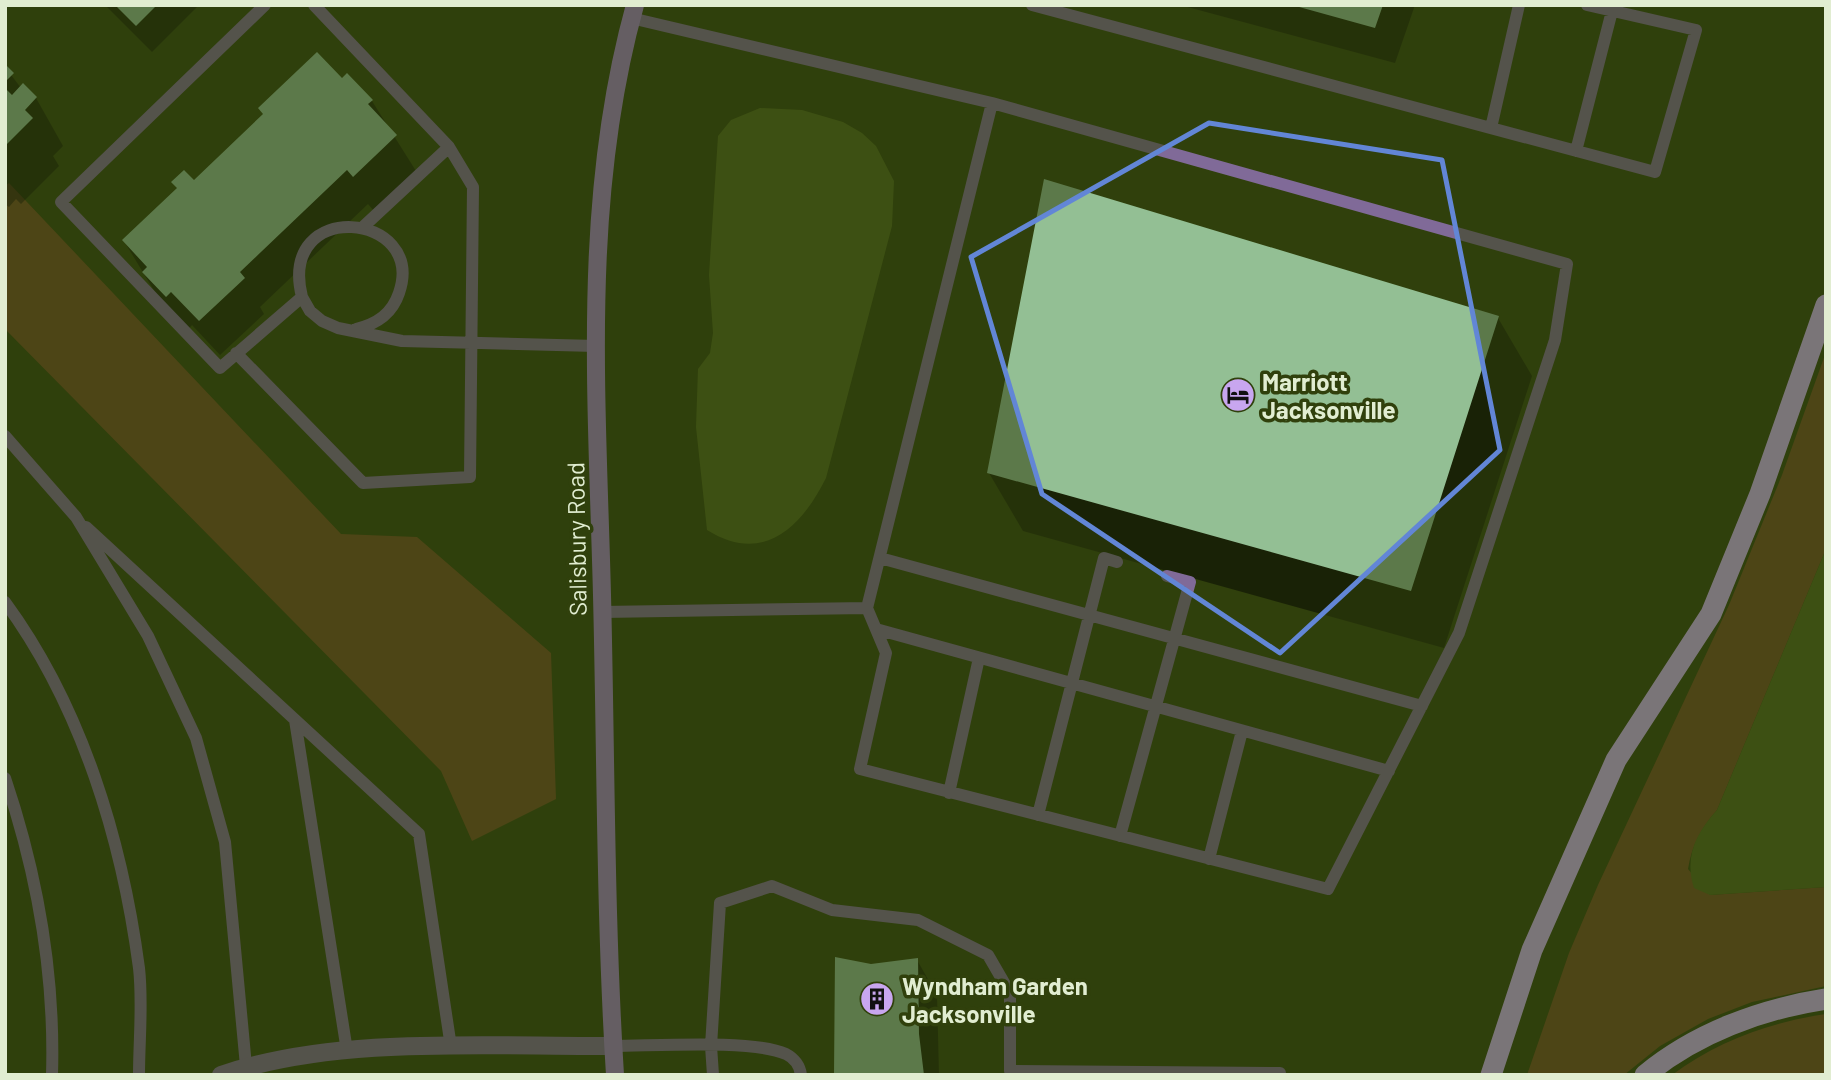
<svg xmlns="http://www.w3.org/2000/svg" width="1831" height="1080" font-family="Barlow,sans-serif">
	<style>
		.green { fill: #724c22 }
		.water { fill: #4e651b }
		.shadow { fill: #0007 }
		.building { fill: #93bf94 }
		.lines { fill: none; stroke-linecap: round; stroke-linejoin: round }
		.lane { stroke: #806a98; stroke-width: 12 }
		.street { stroke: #806a98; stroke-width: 18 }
		.secondary { stroke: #a784cd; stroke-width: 18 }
		.highway { stroke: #d6b7fa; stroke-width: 21 }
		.marked { fill: none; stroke: #6286d6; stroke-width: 5; stroke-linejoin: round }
		.labels { text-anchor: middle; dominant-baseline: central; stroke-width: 7; stroke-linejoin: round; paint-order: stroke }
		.poi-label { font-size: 24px; font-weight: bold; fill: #e1edd1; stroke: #30400c; text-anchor: start }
		.street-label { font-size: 24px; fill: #e1edd1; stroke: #30400c }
	</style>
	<rect width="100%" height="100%" fill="#30400c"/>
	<path class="green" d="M9 183 341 534 417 537 551 653 556 799 472 841 441 771 5 329V186Z
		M1826 352V549L1717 810C1701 828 1692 845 1688 869L1710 895 1826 887V986L1752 1002 1708 1019 1660 1046 1624 1075H1527L1569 953 1598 885 1729 605 1782 475Z
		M1826 1014V1075H1672C1717 1041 1771 1022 1826 1014Z"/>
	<path class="water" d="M760 108 802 110 843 122 862 133 876 146 894 181 892 226 826 478C801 528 763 565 707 530L696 427 698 369 710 353 713 333 709 275 718 136 731 120Z
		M1826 549V887L1710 895 1694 888C1684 857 1696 833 1717 810Z"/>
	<path class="shadow" d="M105 5H199L152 52Z
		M1180 5H1415L1395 63Z
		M5 67 21 88 23 86 36 98 63 146 53 156 59 166 21 204 16 199 9 207 5 204Z
		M342 80 372 101 416 171 374 211 368 204 260 307 264 314 220 355 192 325 187 331 164 307 124 241 178 189 174 182H194Z
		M1498 318 1532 376 1444 648 1023 531 989 473Z
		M917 960 937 995 939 1075H836L871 966Z"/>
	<path class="building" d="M115 5H157L136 26Z
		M1292 5H1383L1375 28Z
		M317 52 342 78 347 73 373 100 368 104 397 135 353 177 347 170 240 272 245 278 199 321 171 292 166 297 142 272 147 267 122 240 177 188 171 182 184 170 194 180 263 114 258 108Z
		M5 64 14 73 5 82Z
		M23 83 37 97 25 110 33 118 5 146V88L12 95Z
		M1044 179 1499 316 1411 591 987 473Z
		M835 957 871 964 918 958 919 1034 924 1075H834Z"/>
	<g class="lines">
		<path class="lane" d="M265 5 61 202 220 368 302 297 310 311 322 321 338 328 402 341 596 346
			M1032 5 1655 172 1696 30 1587 5
			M1491 128 1519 5
			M1576 151 1612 11
			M363 227 449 147
			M302 297C277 197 427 212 399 293 392 314 377 324 356 329
			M236 353 363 483 470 477 473 187 449 147 314 5
			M5 436 76 517 148 636 196 738 225 842 246 1066
			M86 527 419 834 451 1047
			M880 558 1422 706
			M5 602C82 707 122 840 139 968 143 1003 139 1040 139 1075
			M867 608 992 103
			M602 612 867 608 886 653 860 769 1328 889 1459 633 1555 340 1567 264 992 103 631 18
			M876 629 1389 771
			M295 720 347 1051
			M5 778C37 873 55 975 52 1075
			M949 793 979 658
			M1038 815 1104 558 1117 562
			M1120 836 1190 582 1167 576
			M1209 859 1242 731
			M613 1046C654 1046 752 1039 786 1054 794 1058 800 1066 801 1075
			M713 1075 711 1046 720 903 772 886 832 910 918 920 988 955 1010 993V1071L1280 1073 1279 1075"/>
		<path class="street" d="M221 1075C339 1035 489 1047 613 1046"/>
		<path class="secondary" d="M615 1075C605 915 606 755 602 595 597 395 581 200 635 5"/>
		<path class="highway" d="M1491 1075 1532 950 1616 760 1711 614 1760 494 1826 305
			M1645 1075C1696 1033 1761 1009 1826 999"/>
	</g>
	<path d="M0 0H1831V1080H0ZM1209 123 1442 160 1500 450 1280 653 1042 494 971 257Z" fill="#30400c" fill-opacity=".55" fill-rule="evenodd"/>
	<path class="marked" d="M1209 123 1442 160 1500 450 1280 653 1042 494 971 257Z"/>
	<defs>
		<g id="hotel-disc" transform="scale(1.75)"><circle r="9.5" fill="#c8a6ef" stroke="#30400c"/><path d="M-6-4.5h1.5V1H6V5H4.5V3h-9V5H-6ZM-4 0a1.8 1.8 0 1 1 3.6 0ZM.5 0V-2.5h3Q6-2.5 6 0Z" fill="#111"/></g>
		<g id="building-disc" transform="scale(1.75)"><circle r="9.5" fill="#c8a6ef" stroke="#30400c"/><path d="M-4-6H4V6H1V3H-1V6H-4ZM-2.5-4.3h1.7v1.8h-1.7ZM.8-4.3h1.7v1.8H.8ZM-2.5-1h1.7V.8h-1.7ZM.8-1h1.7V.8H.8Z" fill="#111"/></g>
	</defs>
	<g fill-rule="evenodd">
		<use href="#hotel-disc" x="1238" y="395"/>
		<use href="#building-disc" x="877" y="999"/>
	</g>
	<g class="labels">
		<g class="poi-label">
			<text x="1262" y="381">Marriott<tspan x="1262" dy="28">Jacksonville</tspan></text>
			<text x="902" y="985">Wyndham Garden<tspan x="902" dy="28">Jacksonville</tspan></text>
		</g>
		<g class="street-label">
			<text transform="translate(576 539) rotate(-91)">Salisbury Road</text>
		</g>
	</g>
	<rect width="1831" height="1080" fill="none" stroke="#e1edd1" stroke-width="14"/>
</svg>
